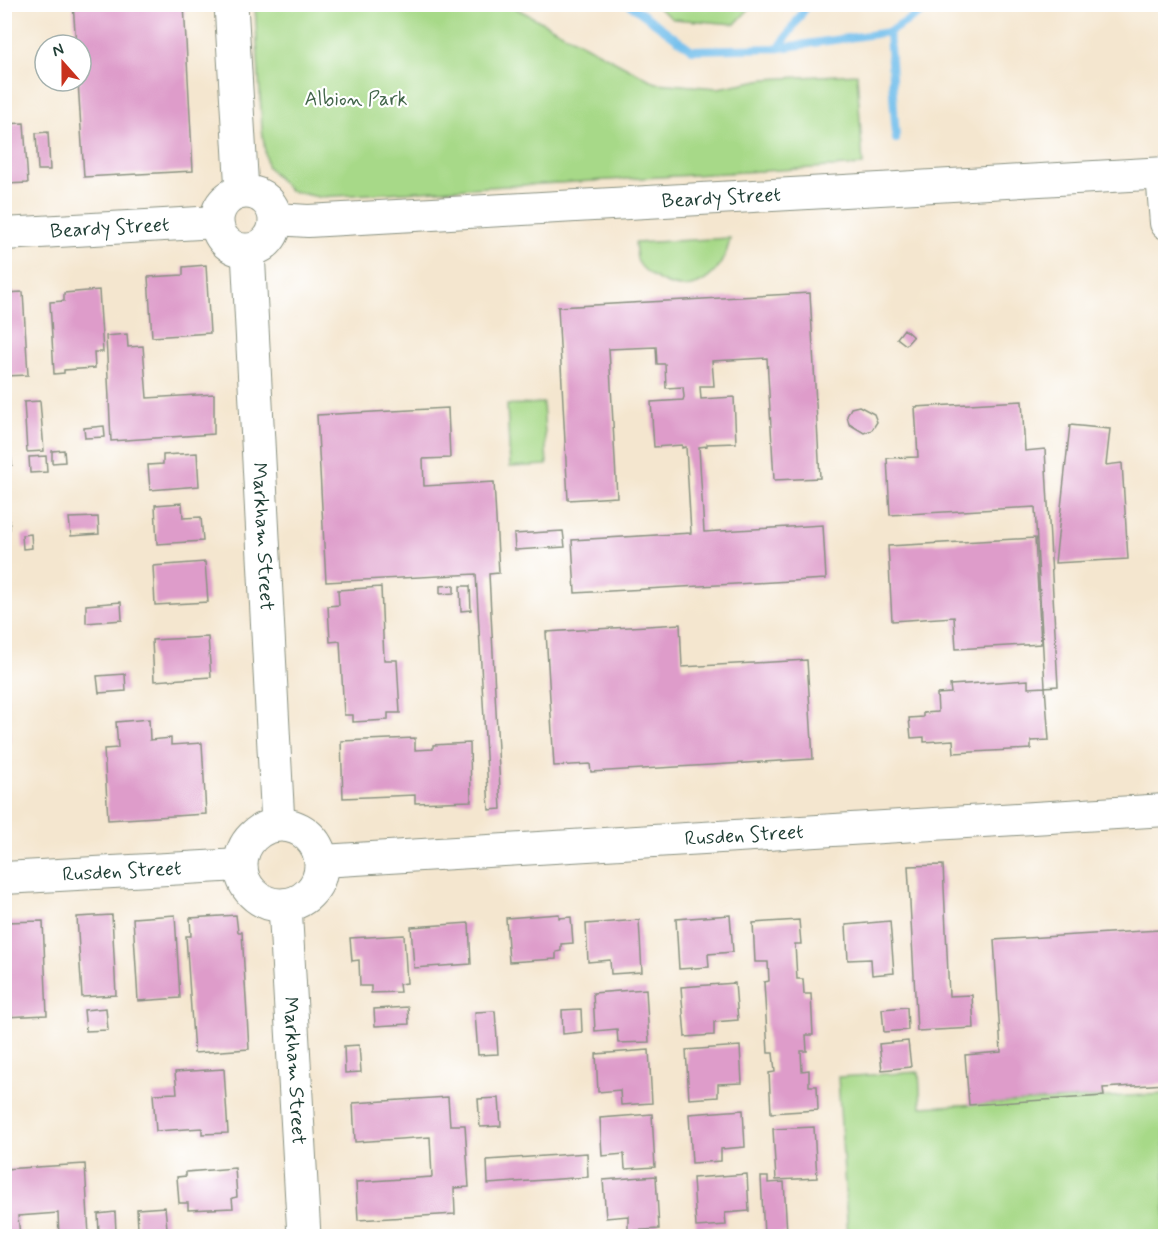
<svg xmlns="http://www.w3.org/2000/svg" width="1170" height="1241" font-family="Mynerve,sans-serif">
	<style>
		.green { fill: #a7d988; stroke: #638b5e; stroke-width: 1.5 }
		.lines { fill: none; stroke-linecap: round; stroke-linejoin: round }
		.stream { stroke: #73bfec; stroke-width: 8 }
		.building { fill: #de9cca }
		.minor-casing { stroke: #8a9282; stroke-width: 34 }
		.tertiary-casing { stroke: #8a9282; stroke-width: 35 }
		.minor { stroke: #fff; stroke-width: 32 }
		.tertiary { stroke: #fff; stroke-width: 33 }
		.labels { text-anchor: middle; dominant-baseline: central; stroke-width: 4.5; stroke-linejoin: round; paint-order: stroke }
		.park-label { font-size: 20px; fill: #416449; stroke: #fff }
		.street-label { font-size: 20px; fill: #1f3d34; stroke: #fff }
	</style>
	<rect width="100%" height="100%" fill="#fff"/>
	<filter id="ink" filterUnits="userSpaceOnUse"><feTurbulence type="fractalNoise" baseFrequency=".0167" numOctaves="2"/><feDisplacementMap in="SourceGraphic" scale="12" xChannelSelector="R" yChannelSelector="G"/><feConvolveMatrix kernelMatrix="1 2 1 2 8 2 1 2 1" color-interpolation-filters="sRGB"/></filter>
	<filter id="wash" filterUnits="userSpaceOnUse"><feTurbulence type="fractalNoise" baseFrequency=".008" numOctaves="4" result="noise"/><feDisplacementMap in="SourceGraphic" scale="24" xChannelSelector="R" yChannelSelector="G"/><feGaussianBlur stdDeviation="1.35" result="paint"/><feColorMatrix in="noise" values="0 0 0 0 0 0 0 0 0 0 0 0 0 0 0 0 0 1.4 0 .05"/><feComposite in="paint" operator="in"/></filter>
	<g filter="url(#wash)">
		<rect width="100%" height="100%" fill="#f4e6cf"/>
		<path class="green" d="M255 5H510L656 83 718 88 765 79 857 74 863 165 319 197 290 191 267 166 262 129Z
			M654 5H753L735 24 673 19Z
			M730 238C724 273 695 300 659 280 652 276 642 269 638 262 636 257 636 248 635 243Z
			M543 403 547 465 510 467 507 405Z
			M919 1072 921 1107 1165 1094V1236H848L838 1077Z"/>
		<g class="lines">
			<path class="stream" d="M629 4 692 50 779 48 889 32 935 4
				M889 32 896 139
				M779 48 808 4"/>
		</g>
		<g id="blocks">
			<path class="building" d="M73 4H184L193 171 84 177 78 81H81V45H76Z
				M24 123 28 183 4 184V124Z
				M48 132 50 170H38L36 133Z
				M206 265 210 333 152 337 148 277 183 275V267Z
				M99 290 103 352H94L95 368 64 370V373L54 374 50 302 64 301V293Z
				M23 292 28 375 4 376V293Z
				M810 293 820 478 774 480 767 358 712 361 714 386H700L701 399 734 397 736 443 707 444V446L699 447 704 532 823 525 826 579 575 593 572 540 691 533 686 447 682 448V445L654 447 651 402 683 400 684 397 683 387 666 388 665 364H657L656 347 609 349 617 497 568 500 558 307Z
				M904 329 913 337 906 345 897 338Z
				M127 334 128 347 143 346 147 398 214 394V434L111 441 106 336Z
				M40 401 44 451 27 452 24 402Z
				M1022 401 1025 451 1045 449 1058 686 1045 687 1049 740 1031 741V749L954 753 953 740 924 742V737L911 738 909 718 923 717V713L938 712 937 694 951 693 950 685 1028 680V688L1045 687 1035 507 890 515 887 458 918 457 915 407Z
				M859 406 874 414 877 422 872 430 864 433 849 424 847 416 851 408Z
				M448 408 450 458 423 459 424 486 494 482 499 573 489 574 501 809 489 810 476 574 326 582 317 415Z
				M1070 425 1110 429 1106 465 1122 463 1128 559 1055 563Z
				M104 426 105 437 85 438 84 428Z
				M64 450 65 462 52 463V451Z
				M197 453 199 486 150 490 148 465 163 464V455Z
				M4 454H11L12 465 4 466Z
				M46 456 47 472 30 473 29 457Z
				M4 485H7L10 529H4Z
				M182 503 183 518 201 517 203 541 157 544 155 505Z
				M98 517 99 534 71 536 69 518Z
				M563 531 565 547 515 550 514 534Z
				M31 534 32 548 23 549 22 535Z
				M1035 538 1041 644 956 649 954 617 892 621 888 546Z
				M205 562 208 602 155 605 153 566Z
				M454 585V593L440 594V586Z
				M460 586H470L471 610 461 611Z
				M381 587 384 660H397L400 713H388V720L353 722V715H344L340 641 330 642 328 606 339 605 338 590Z
				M121 602 122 620 86 623V605Z
				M680 624 682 667 807 660 813 759 591 772 590 764 554 766 546 632Z
				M208 637 211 677 154 681 152 640Z
				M125 674 126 691 99 693 97 676Z
				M4 678H6L10 743H4Z
				M149 719 150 740 171 738V745L202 743 206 814 108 820 104 749 118 748 116 722Z
				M415 738V750L433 749V745L470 743 471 801 415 803V795L343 798 341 741Z
				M943 865 949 996 972 995 974 1028 917 1031 908 866Z
				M559 914V918L571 917 573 943 561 944V951L556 952V959L509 962 506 918Z
				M112 915 116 995 82 997 77 917Z
				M175 915 180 998 138 1001 133 918Z
				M236 915 238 932H242L249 1049 194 1053 186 936H191L190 918Z
				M730 915 733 952 708 954 709 967 679 969 676 919Z
				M639 920 642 972 611 974 610 960 588 962 586 924Z
				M799 920 801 944H795L797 979H803L804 994H811L813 1035H806L807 1051H801L802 1071 809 1070V1086H817L818 1110 771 1113 769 1073 775 1072 773 1053H768L764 982 769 981 768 962H755L753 923Z
				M43 921 47 1015 4 1017V922Z
				M890 921 894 973 872 975 871 959 848 960 846 925Z
				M469 923 471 964 414 968 411 927Z
				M1159 930 1166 1034V1084L1103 1088 1104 1096 969 1105 965 1055 1001 1052 994 940Z
				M404 935 407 983 399 984 400 992 371 993V986H360L359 960 352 961 350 938Z
				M735 983 738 1020 714 1022V1035L685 1037 681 987Z
				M646 989 649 1042 618 1043 617 1029 595 1031 593 993Z
				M408 1007 409 1024 375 1026 374 1009Z
				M907 1007 908 1030 884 1032 882 1009Z
				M106 1008 108 1030 86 1031 84 1010Z
				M581 1009 582 1032 563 1034 562 1010Z
				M495 1011 498 1054 478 1055 475 1012Z
				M908 1041 911 1067 882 1070 879 1044Z
				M359 1045 361 1072 345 1073 344 1046Z
				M740 1046 742 1083 718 1084V1097L689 1099 686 1050Z
				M649 1050 652 1103 621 1105 620 1090 598 1092 596 1054Z
				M224 1069 228 1133 202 1134V1128L156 1131 153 1094 177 1093 175 1072Z
				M448 1097 450 1125H465L469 1187 454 1188 455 1214 358 1220 356 1182 432 1177 430 1137 355 1142 353 1103Z
				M499 1098 501 1126 480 1127 478 1099Z
				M743 1110 745 1147 721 1149V1161L692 1163 689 1114Z
				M652 1114 655 1167 625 1169 624 1154 602 1156 600 1118Z
				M814 1127 817 1178 776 1180 773 1129Z
				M587 1153 588 1177 488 1184 487 1160Z
				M85 1164 89 1236H59L58 1213 18 1216 20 1236H4V1169Z
				M235 1168 237 1197 232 1198 233 1208 188 1210V1203H179L177 1177 186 1176V1172Z
				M747 1174 749 1211 725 1213 726 1225 696 1227 693 1178Z
				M656 1176 659 1229 628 1231V1216L606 1218 603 1180Z
				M761 1177H768V1183L784 1182 787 1233 764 1235Z
				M165 1207 167 1228 138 1229 137 1209Z
				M115 1212 116 1232 99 1233 98 1214Z
				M239 1232V1236H197V1235Z
				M142 1234V1236H126V1235Z"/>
		</g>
	</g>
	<g filter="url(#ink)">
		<use href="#blocks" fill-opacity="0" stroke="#8a9282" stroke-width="1.5"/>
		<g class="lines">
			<g class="minor-casing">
				<g id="minor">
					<path d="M1162 174 1166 223"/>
					<path id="s1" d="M276 219 308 221 1166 173"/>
					<path id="s2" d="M4 234 217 222"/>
					<path id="s3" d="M322 861 1166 810"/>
					<path id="s4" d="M4 878 240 865"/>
				</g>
			</g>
			<g class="tertiary-casing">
				<g id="tertiary">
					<path d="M231 4 242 192"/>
					<circle cx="246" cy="221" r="29"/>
					<path id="s5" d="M248 251 278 824"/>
					<circle cx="281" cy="865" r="40"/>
					<path id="s6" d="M285 905 304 1236"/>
				</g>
			</g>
			<use href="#minor" class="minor"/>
			<use href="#tertiary" class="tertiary"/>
		</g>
	</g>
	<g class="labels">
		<g class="park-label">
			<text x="356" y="99">Albion Park</text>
		</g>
		<g class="street-label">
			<text stroke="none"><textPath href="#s1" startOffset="446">Beardy Street</textPath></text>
			<text stroke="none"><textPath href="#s2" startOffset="106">Beardy Street</textPath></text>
			<text stroke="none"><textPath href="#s5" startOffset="286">Markham Street</textPath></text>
			<text stroke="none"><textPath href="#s3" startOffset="423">Rusden Street</textPath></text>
			<text stroke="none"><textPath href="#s4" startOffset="118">Rusden Street</textPath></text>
			<text stroke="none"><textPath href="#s6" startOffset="166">Markham Street</textPath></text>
		</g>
	</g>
	<rect width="1170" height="1241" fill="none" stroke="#fff" stroke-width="24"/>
	<g transform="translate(63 63) rotate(339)"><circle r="28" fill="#ffffff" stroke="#a5b1ae" stroke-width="1.5"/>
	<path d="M0-4.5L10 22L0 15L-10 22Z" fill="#c8321e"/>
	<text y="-9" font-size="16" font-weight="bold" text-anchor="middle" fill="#1f3d34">N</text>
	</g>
</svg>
